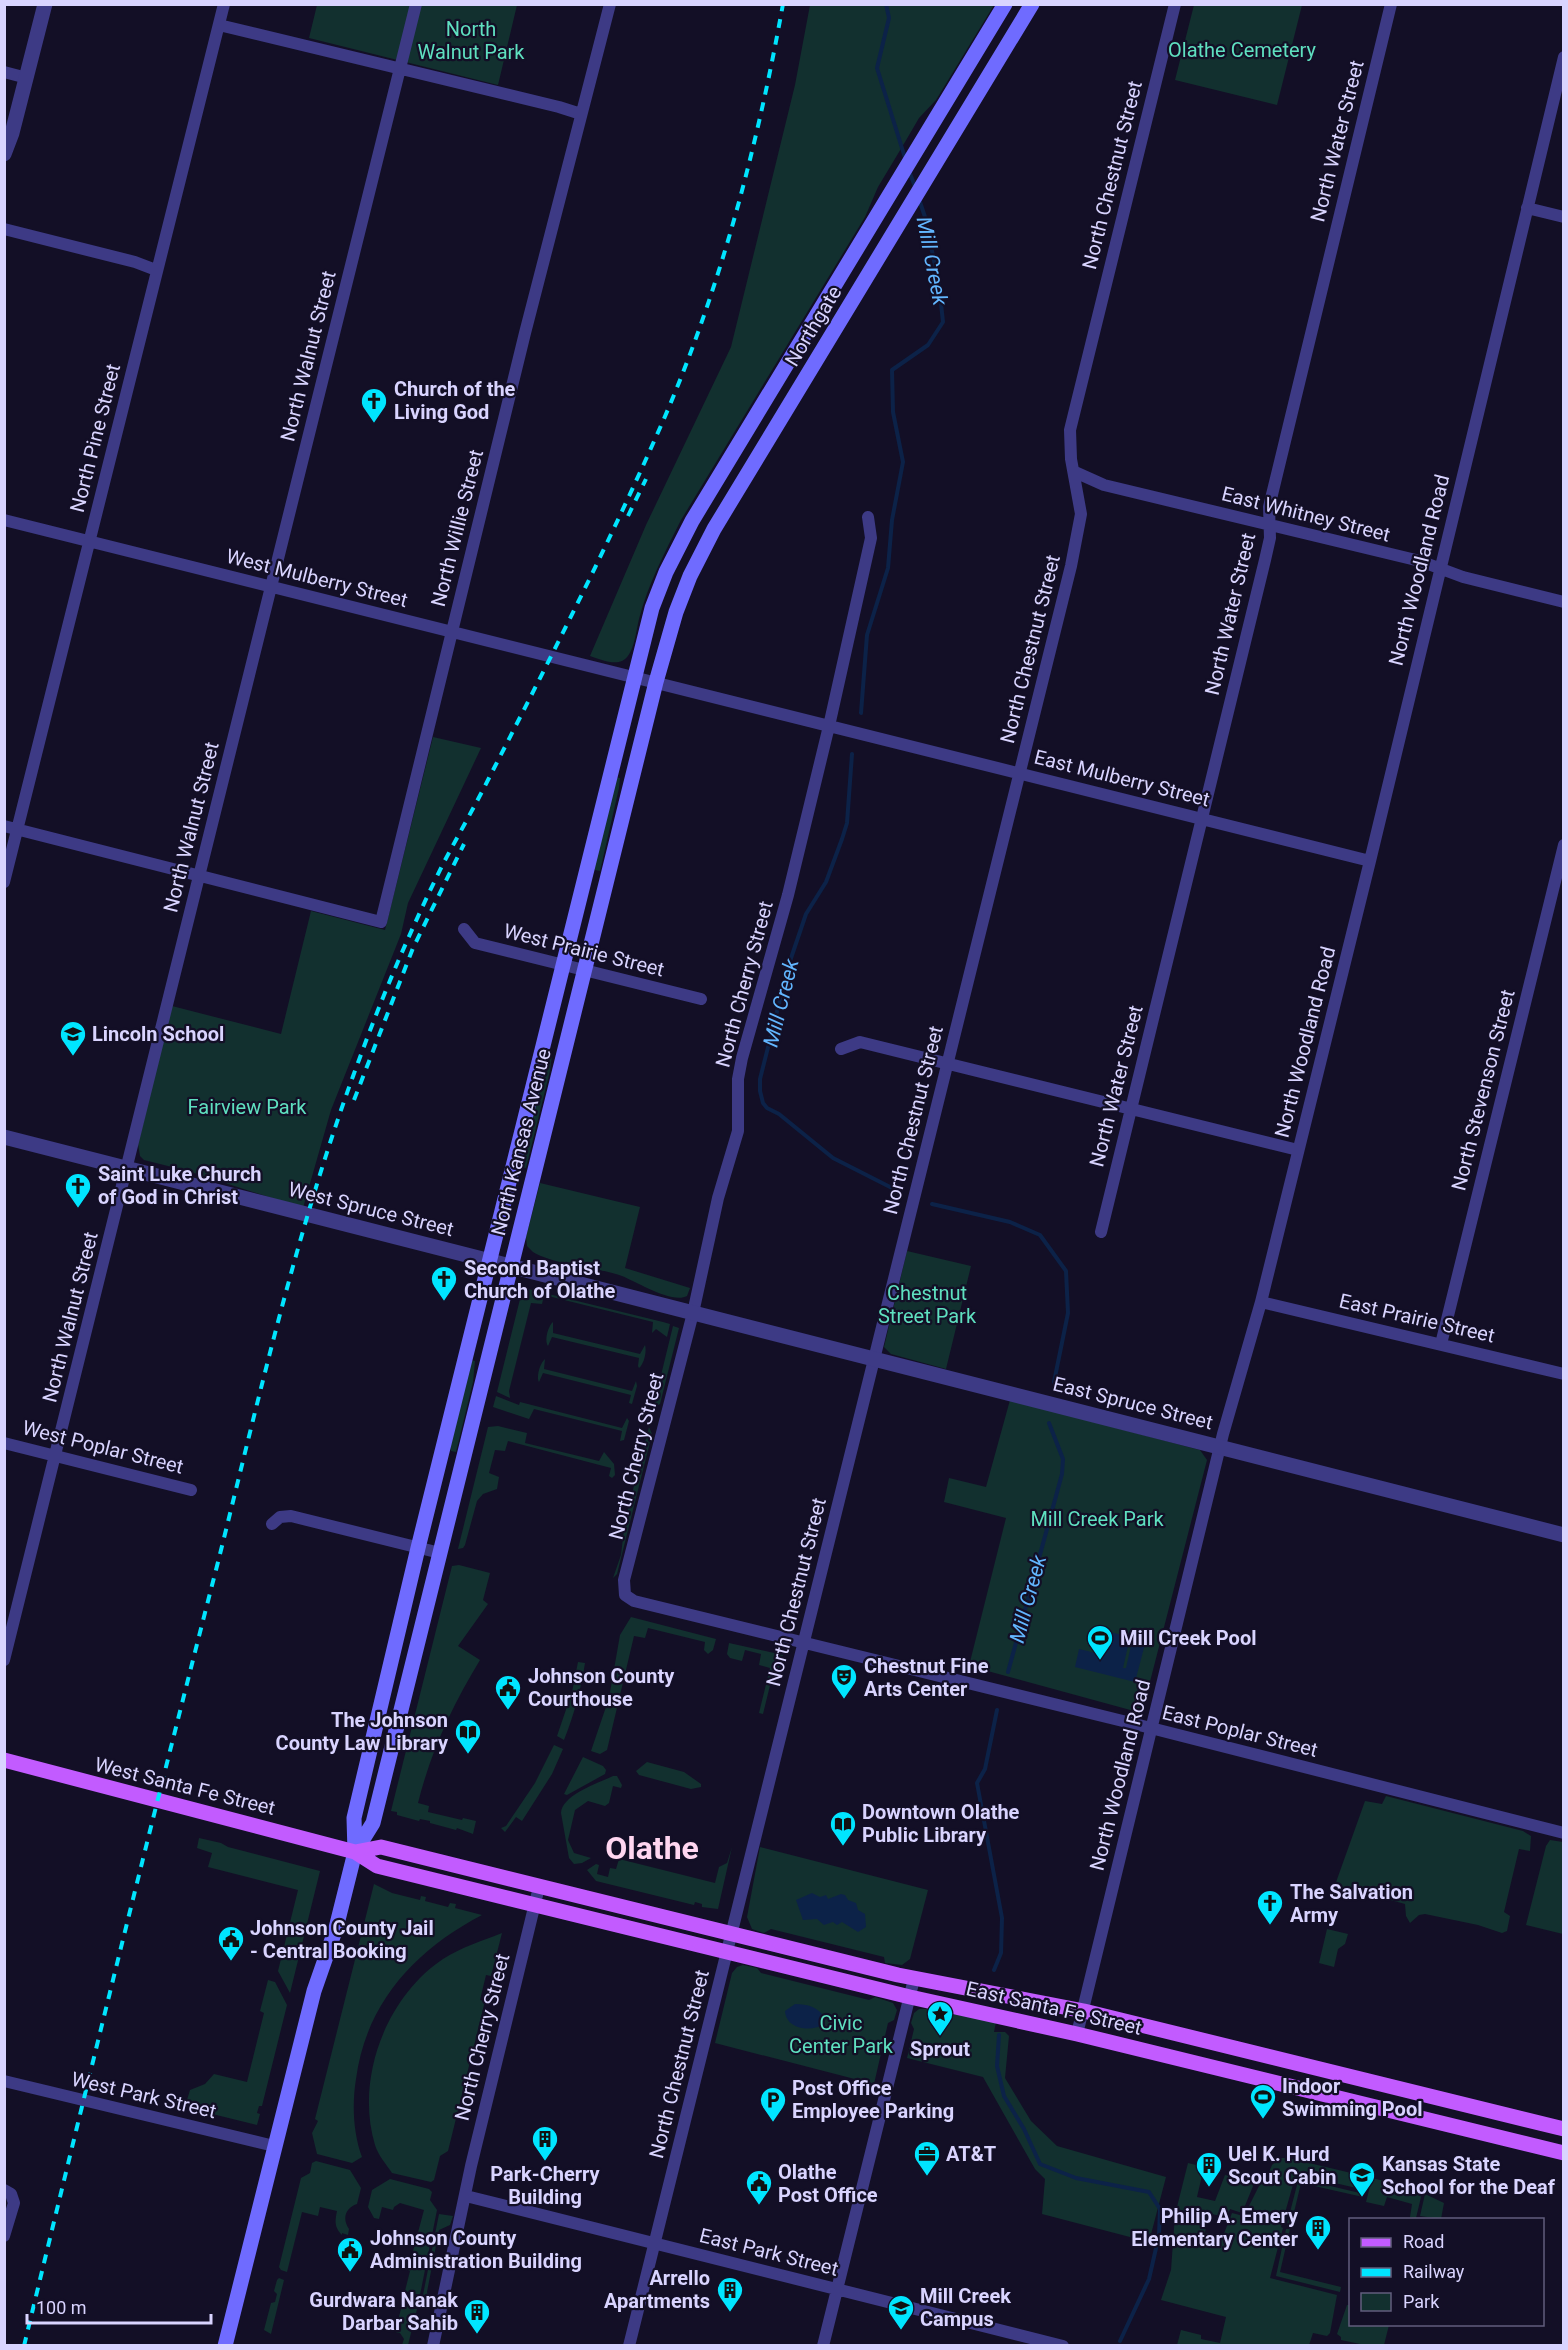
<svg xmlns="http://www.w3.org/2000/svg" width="1568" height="2350" font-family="Roboto,sans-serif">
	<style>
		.green { fill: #12302f }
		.water { fill: #0c2248 }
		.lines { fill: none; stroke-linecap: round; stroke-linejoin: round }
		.stream { stroke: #0c2248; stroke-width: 4 }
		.minor { stroke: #3d3a85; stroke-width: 12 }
		.tertiary { stroke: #3d3a85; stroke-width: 15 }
		.secondary { stroke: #6f6bff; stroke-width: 15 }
		.primary { stroke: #c25bff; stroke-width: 15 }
		.rail { stroke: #00e5ff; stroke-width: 4; stroke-dasharray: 9 8; stroke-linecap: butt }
		.labels { text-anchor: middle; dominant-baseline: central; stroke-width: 4.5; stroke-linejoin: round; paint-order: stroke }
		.park-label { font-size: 20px; fill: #5fe0c0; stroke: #130f26 }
		.street-label { font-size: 20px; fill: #d9d4ff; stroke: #130f26 }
		.poi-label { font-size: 20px; font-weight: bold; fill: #d9d4ff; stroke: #130f26; text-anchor: start }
		.water-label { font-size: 21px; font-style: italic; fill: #62b6ff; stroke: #130f26 }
		.town-label { font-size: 32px; font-weight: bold; fill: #ffd6f0; stroke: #130f26 }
	</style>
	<rect width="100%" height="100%" fill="#130f26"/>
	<path class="green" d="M317 5H517L498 85 309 38Z
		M810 5H994L936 100 919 118 905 142 878 187 865 217 681 520C665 552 648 584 639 619 636 631 634 656 622 661 613 665 599 659 590 656L646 525 731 347 795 85Z
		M1194 5H1302L1277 105 1175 80Z
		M433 737 481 748 408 903 401 934 331 1110 303 1208 188 1171 144 1160 140 1156 138 1144 172 1006 281 1034 311 911 385 930Z
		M614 777 620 778 619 788 600 871 595 870V859Z
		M546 1054 552 1055 550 1071 526 1168 521 1167V1157Z
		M540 1183 640 1207 625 1268 690 1288 687 1296C672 1304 637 1282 622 1276 597 1267 554 1265 533 1252L527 1246 526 1237Z
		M907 1251 971 1266 946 1369 891 1354 884 1347Z
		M524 1288 663 1322 670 1324 667 1337 656 1329 652 1333 653 1322 544 1295 542 1304 531 1303 509 1391 510 1398 497 1392 522 1291Z
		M553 1322V1333L640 1354 645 1345C647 1351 644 1364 639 1368L638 1366 639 1358 552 1337 548 1346C544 1341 548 1326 553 1322Z
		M673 1326 679 1328 660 1404 653 1408Z
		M545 1359 544 1369 632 1391 636 1381 637 1386 632 1404 629 1403 631 1395 543 1373 539 1382C536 1377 540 1363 545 1359Z
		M470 1360 475 1361 473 1382 456 1452 451 1451 450 1445Z
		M496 1396 519 1405 520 1402 622 1428 627 1418 629 1421 624 1440 620 1441 622 1431 534 1409 529 1419 493 1407Z
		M1010 1400 1200 1450 1207 1460 1144 1705 1134 1711 969 1666 1006 1518 944 1502 949 1478 986 1487Z
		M498 1426 527 1433 525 1443 599 1461 604 1452 614 1464 615 1475 612 1478 609 1476 611 1468 508 1441 505 1451 495 1450 489 1473 499 1477 497 1489 483 1494 477 1501 465 1545 463 1548 458 1549 488 1427Z
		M649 1427 652 1434 617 1574 613 1578 621 1555 625 1521Z
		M459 1565 490 1573 483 1600 488 1604 458 1646 480 1660C452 1706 431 1751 418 1803L429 1806 428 1812 462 1820 463 1818 476 1821 473 1834 457 1828 456 1830 430 1823V1821L420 1819 419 1821 397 1815V1812L391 1811 452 1566Z
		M631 1617 716 1639 713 1650 708 1654 704 1650 705 1642 648 1628 645 1638 634 1636 607 1750 600 1754 591 1751 609 1698 620 1635Z
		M729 1643 783 1655 779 1668 774 1669 763 1714 759 1713 770 1668 759 1665 761 1654 745 1650 742 1661 730 1658 727 1654Z
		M578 1662 585 1663C581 1689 574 1715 564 1740L557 1736 572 1692Z
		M554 1745 563 1749 552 1774 522 1821 516 1817 505 1832 501 1828 506 1826 535 1783Z
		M583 1757 603 1766 606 1770 605 1774 567 1795 564 1794Z
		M647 1762 684 1772 701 1784V1787L691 1789 639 1775 636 1771Z
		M613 1776H617L622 1785 621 1788 613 1786 609 1803 605 1806 588 1801 575 1810 568 1840 574 1853 591 1858 582 1863 574 1864 569 1858 561 1813C562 1795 598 1783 613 1776Z
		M1386 1796 1523 1831 1531 1836 1530 1851 1519 1849 1504 1912 1510 1916 1507 1931 1502 1933 1478 1925 1425 1914 1419 1915 1410 1923 1406 1916 1405 1904 1335 1885 1365 1801 1382 1804Z
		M199 1838 221 1843 228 1847 320 1871 290 1993 278 1971 298 1890 208 1867 212 1853 197 1848Z
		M1550 1840 1563 1842V1934L1526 1925 1546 1846Z
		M732 1847 718 1909 702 1907V1904L695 1902 694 1905 596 1881 587 1870 596 1864 599 1865 597 1874 608 1877 610 1868 616 1869 619 1859 715 1883 719 1867 727 1863Z
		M760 1847 928 1890 910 1959 902 1965 885 1963 884 1957 771 1929 764 1933 752 1929 747 1917Z
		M374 1884 392 1893 420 1900 421 1896 426 1897 425 1901 448 1907 450 1903 456 1904 455 1908 482 1915C415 1950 366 2003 356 2079 352 2104 353 2133 362 2157L352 2163 317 2154 312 2133 318 2121 315 2119Z
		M1327 1929 1348 1934 1345 1944 1338 1949 1334 1967 1319 1963Z
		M502 1933 491 1976 486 1975 480 2000 485 2001 448 2151 440 2156 434 2180 431 2182 392 2173C386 2164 378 2155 375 2145 355 2079 386 1997 443 1959 462 1947 482 1941 502 1933Z
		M743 1965 757 1968 761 1973 869 2000 875 1997 893 2003 897 2010 894 2020 888 2023 874 2084 715 2043 732 1973 737 1967Z
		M268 1980 275 1982 287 2005 262 2106H259L257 2113 260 2114 257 2125 188 2108 187 2100 190 2090 205 2084 214 2074 247 2082 264 2013 260 2011Z
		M919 2009H926L996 2022 994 2032H1005L1009 2036 1005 2078 1031 2121 1057 2146 1166 2177 1149 2242 1042 2214 1045 2179 1035 2169 983 2077 907 2058 914 2029 911 2023 914 2013Z
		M1279 2158H1288L1368 2177 1365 2190 1296 2174 1281 2227 1283 2228 1270 2278 1337 2295 1330 2333 1327 2336 1313 2333 1309 2345H1177L1181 2330 1201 2335V2339L1220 2343 1226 2317 1161 2300 1171 2270 1175 2215 1188 2163 1204 2167 1197 2197 1215 2201 1225 2175 1237 2178 1240 2175 1256 2179 1242 2213 1230 2209 1227 2217 1206 2213 1204 2215 1207 2218 1205 2233 1223 2236 1232 2213 1263 2221 1264 2219 1245 2214 1261 2182 1267 2177 1272 2165Z
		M316 2161 350 2170 361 2188 357 2204C345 2208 342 2219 349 2229L348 2235 342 2233V2235C334 2227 335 2221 337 2211L320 2207 318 2216 302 2212 287 2272 281 2270 279 2267 301 2178 310 2173 312 2163Z
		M1372 2178 1405 2186 1422 2193 1416 2218 1410 2217 1412 2204 1387 2197 1384 2206 1366 2202Z
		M390 2179 429 2189 432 2192 430 2200 437 2210 420 2295 405 2291 410 2271 408 2270 424 2210 400 2203 394 2207 393 2210 382 2207 379 2219 374 2218 368 2207 372 2190Z
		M1301 2179 1364 2194 1363 2197 1301 2183 1291 2225 1287 2224 1298 2181Z
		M1425 2194 1444 2203 1441 2219 1420 2216Z
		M439 2214 453 2216 450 2225 439 2230 427 2292 428 2296 434 2298 436 2303 422 2300Z
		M1286 2229H1290L1280 2272 1341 2287 1340 2292 1276 2276Z
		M279 2278 284 2280 271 2334 264 2330 271 2303 275 2302 277 2294 274 2291 277 2280Z
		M402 2305 417 2309 408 2345H402L404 2339 400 2333 395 2332Z
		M1347 2305H1350V2324L1389 2325 1384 2345H1365L1341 2340V2337L1337 2334Z"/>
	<path class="water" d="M1106 1631 1130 1637 1123 1668H1126L1132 1641 1145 1644 1135 1682 1075 1667 1079 1649 1100 1654 1103 1646 1099 1643 1100 1640 1105 1638Z
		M812 1893 820 1897 826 1895 828 1899 841 1894 845 1895 848 1900 856 1903 858 1910 865 1914 866 1927 858 1932 842 1922 837 1925 833 1922 824 1925 817 1919 803 1920 796 1900Z
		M795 2004C808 2004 818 2007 825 2018L823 2025C810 2032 786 2029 785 2011Z"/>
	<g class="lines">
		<path class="stream" d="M886 4 889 18 877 68 906 161
			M909 171 916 189
			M861 713 867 635 888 568 892 520 903 462 893 412 892 370 928 345 943 322 939 285 925 217 919 199
			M852 754 847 823 842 839 826 882 806 914 789 964 760 1079V1091L763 1103 767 1108 779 1114 833 1158 896 1190
			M932 1204 1010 1222 1040 1235 1066 1271 1068 1313 1054 1382
			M1008 1672 1062 1474 1063 1459 1049 1423
			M994 1970 1001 1953 1002 1918 977 1783 985 1769 997 1710
			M999 2035 997 2066 1004 2096 1024 2129 1040 2164 1076 2178 1149 2192 1160 2209 1159 2235 1149 2279 1120 2341"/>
		<path class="minor" d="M219 25 559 107 581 114
			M4 72 27 78
			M1527 208 1564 217
			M4 229 135 262 156 270
			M1075 472 1104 485 1420 561 1463 577 1564 602
			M868 517 871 538 829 726 788 895 742 1058 738 1079V1131L718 1198 693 1313 624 1580 625 1595 634 1601 1135 1724 1564 1833
			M4 520 1370 861
			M4 826 381 922 525 333 610 4
			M4 882 224 4
			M464 929 475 943 701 999
			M841 1049 860 1042 1298 1150
			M1101 1232 1265 560 1270 538 1269 507 1391 4
			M1261 1302 1564 1374
			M1441 1344 1564 845
			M4 1443 191 1490
			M272 1524 280 1517 291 1516 440 1553
			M4 1660 416 4
			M1077 2034 1223 1434 1261 1302 1370 861 1564 57
			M4 2081 274 2146
			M4 2190 11 2194 14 2203 4 2236
			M466 2196 1063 2346
			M433 2346 471 2166 539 1887
			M629 2346 1071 566 1081 514 1071 459 1070 430 1175 4
			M823 2346 914 1979"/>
		<path class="tertiary" d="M4 154 12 133 45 4
			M4 1137 1564 1535"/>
		<path class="secondary" d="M355 1852 373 1823 656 682 676 612 690 576 714 529 1032 4
			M225 2346 314 1991 336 1928 355 1852 354 1818 418 1548 652 608 666 572 692 521 1005 4"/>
		<path class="primary" d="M4 1760 355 1852 377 1866 910 1997 1077 2034 1564 2153
			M355 1852 381 1847 898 1975 1084 2011 1564 2129"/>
		<path class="rail" d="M628 516 646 479
			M354 1100 413 948 464 844
			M24 2346C87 2084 151 1823 218 1562 260 1394 298 1223 359 1060 383 994 411 929 442 866 457 837 474 808 489 778 549 661 610 542 663 421 721 287 757 148 783 4"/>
	</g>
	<defs>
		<g id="church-pin" transform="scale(1.35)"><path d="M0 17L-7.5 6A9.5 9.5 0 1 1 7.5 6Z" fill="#00e5ff" stroke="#130f26"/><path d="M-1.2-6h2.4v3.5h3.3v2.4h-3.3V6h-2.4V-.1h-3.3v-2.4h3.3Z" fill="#111"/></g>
		<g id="school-pin" transform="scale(1.35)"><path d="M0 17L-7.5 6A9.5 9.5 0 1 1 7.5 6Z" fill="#00e5ff" stroke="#130f26"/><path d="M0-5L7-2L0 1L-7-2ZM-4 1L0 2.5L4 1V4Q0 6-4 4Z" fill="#111"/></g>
		<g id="stadium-pin" transform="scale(1.35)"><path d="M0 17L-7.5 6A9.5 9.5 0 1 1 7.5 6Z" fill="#00e5ff" stroke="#130f26"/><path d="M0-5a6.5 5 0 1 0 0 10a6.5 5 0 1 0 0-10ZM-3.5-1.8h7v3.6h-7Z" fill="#111"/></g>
		<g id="theatre-pin" transform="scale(1.35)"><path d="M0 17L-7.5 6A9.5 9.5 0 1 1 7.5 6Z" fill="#00e5ff" stroke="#130f26"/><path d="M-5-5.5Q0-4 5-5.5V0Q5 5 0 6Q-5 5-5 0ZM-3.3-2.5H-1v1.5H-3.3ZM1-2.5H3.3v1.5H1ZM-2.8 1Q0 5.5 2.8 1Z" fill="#111"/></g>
		<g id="civic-pin" transform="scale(1.35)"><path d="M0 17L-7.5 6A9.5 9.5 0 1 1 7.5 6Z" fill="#00e5ff" stroke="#130f26"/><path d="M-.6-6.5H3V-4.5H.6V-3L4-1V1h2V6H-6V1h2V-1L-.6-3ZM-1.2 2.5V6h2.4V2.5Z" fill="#111"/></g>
		<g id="library-pin" transform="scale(1.35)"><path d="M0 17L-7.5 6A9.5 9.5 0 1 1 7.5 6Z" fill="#00e5ff" stroke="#130f26"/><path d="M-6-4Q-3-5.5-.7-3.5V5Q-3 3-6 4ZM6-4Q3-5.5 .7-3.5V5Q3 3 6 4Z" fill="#111"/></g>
		<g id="sight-pin" transform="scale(1.35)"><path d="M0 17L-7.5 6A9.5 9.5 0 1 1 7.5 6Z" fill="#00e5ff" stroke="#130f26"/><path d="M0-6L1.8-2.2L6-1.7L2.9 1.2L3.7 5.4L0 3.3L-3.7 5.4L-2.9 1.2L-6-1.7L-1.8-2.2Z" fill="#111"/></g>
		<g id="parking-pin" transform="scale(1.35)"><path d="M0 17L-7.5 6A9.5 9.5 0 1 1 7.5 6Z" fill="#00e5ff" stroke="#130f26"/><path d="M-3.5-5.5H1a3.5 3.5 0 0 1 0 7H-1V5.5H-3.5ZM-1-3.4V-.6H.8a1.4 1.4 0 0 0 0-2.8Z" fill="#111"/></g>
		<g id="building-pin" transform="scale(1.35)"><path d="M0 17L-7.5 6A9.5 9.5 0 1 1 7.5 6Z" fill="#00e5ff" stroke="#130f26"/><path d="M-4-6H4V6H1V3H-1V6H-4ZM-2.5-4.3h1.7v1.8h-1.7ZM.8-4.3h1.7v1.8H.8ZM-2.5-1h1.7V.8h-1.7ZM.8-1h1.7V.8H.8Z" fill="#111"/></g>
		<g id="office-pin" transform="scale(1.35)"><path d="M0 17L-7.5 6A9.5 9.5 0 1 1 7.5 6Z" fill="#00e5ff" stroke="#130f26"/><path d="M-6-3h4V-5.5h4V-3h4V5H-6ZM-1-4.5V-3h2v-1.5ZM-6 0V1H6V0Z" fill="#111"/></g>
	</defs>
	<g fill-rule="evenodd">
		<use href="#church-pin" x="374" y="401"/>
		<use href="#school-pin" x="73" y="1034"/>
		<use href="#church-pin" x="78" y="1186"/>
		<use href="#church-pin" x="444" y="1279"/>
		<use href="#stadium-pin" x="1100" y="1638"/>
		<use href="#theatre-pin" x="844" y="1677"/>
		<use href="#civic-pin" x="508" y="1688"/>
		<use href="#library-pin" x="468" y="1732"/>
		<use href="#library-pin" x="843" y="1824"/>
		<use href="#church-pin" x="1270" y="1903"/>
		<use href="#civic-pin" x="231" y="1939"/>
		<use href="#sight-pin" x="940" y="2014"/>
		<use href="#stadium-pin" x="1263" y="2097"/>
		<use href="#parking-pin" x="773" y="2100"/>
		<use href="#building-pin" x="545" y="2139"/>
		<use href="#office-pin" x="927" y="2154"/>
		<use href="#building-pin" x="1209" y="2165"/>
		<use href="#school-pin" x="1362" y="2175"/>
		<use href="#civic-pin" x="759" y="2183"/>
		<use href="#building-pin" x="1318" y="2228"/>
		<use href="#civic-pin" x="350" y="2250"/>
		<use href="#building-pin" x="730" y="2290"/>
		<use href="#school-pin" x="901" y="2308"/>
		<use href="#building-pin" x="477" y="2312"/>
	</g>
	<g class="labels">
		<g class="park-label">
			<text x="471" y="29">North<tspan x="471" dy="23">Walnut Park</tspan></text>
			<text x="1242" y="50">Olathe Cemetery</text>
			<text x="247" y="1107">Fairview Park</text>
			<text x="927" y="1293">Chestnut<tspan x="927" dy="23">Street Park</tspan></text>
			<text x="1097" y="1519">Mill Creek Park</text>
			<text x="841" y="2023">Civic<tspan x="841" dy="23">Center Park</tspan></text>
		</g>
		<g class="street-label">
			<text transform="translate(1337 141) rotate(-76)">North Water Street</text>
			<text transform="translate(1112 175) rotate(-76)">North Chestnut Street</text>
			<text transform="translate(813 326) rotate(-59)">Northgate</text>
			<text transform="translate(308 356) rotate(-76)">North Walnut Street</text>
			<text transform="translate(95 438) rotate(-76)">North Pine Street</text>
			<text transform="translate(1306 514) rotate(14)">East Whitney Street</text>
			<text transform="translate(457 528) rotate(-76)">North Willie Street</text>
			<text transform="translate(1419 570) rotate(-76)">North Woodland Road</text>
			<text transform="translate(317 578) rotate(14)">West Mulberry Street</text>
			<text transform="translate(1230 614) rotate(-77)">North Water Street</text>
			<text transform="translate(1030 649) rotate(-76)">North Chestnut Street</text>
			<text transform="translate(1122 778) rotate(14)">East Mulberry Street</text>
			<text transform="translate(191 827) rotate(-76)">North Walnut Street</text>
			<text transform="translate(584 950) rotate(14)">West Prairie Street</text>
			<text transform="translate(744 984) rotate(-75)">North Cherry Street</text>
			<text transform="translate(1305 1042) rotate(-76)">North Woodland Road</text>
			<text transform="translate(1116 1086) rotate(-76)">North Water Street</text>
			<text transform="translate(1483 1090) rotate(-76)">North Stevenson Street</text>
			<text transform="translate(913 1120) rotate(-76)">North Chestnut Street</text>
			<text transform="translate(521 1142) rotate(-76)">North Kansas Avenue</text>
			<text transform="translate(371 1209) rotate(14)">West Spruce Street</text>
			<text transform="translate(70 1317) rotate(-76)">North Walnut Street</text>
			<text transform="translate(1417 1318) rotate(13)">East Prairie Street</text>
			<text transform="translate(1133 1403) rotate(14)">East Spruce Street</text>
			<text transform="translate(103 1447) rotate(14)">West Poplar Street</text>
			<text transform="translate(636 1456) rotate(-76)">North Cherry Street</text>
			<text transform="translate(796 1592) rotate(-76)">North Chestnut Street</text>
			<text transform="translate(1240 1731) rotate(14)">East Poplar Street</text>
			<text transform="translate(1120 1775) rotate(-76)">North Woodland Road</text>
			<text transform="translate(185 1786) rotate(14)">West Santa Fe Street</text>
			<text transform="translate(1054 2008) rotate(13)">East Santa Fe Street</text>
			<text transform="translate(482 2037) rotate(-76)">North Cherry Street</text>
			<text transform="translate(679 2064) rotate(-76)">North Chestnut Street</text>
			<text transform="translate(144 2095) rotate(13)">West Park Street</text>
			<text transform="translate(769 2252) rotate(14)">East Park Street</text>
		</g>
		<g class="poi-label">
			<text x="394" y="389">Church of the<tspan x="394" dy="23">Living God</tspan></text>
			<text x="92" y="1034">Lincoln School</text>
			<text x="98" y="1174">Saint Luke Church<tspan x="98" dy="23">of God in Christ</tspan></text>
			<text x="464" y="1268">Second Baptist<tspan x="464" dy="23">Church of Olathe</tspan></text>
			<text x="1120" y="1638">Mill Creek Pool</text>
			<text x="864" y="1666">Chestnut Fine<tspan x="864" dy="23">Arts Center</tspan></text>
			<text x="528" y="1676">Johnson County<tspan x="528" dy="23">Courthouse</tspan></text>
			<text x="448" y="1720" text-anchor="end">The Johnson<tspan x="448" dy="23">County Law Library</tspan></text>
			<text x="862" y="1812">Downtown Olathe<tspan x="862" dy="23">Public Library</tspan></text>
			<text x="1290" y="1892">The Salvation<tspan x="1290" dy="23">Army</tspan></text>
			<text x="250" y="1928">Johnson County Jail<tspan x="250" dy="23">- Central Booking</tspan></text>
			<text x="940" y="2049" text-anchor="middle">Sprout</text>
			<text x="1282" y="2086">Indoor<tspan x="1282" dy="23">Swimming Pool</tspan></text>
			<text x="792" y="2088">Post Office<tspan x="792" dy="23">Employee Parking</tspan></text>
			<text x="946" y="2154">AT&amp;T</text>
			<text x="1228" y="2154">Uel K. Hurd<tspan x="1228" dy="23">Scout Cabin</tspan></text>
			<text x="1382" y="2164">Kansas State<tspan x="1382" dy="23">School for the Deaf</tspan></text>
			<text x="778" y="2172">Olathe<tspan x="778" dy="23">Post Office</tspan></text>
			<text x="545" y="2174" text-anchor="middle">Park-Cherry<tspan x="545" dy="23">Building</tspan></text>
			<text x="1298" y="2216" text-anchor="end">Philip A. Emery<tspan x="1298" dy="23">Elementary Center</tspan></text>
			<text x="370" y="2238">Johnson County<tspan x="370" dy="23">Administration Building</tspan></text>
			<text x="710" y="2278" text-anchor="end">Arrello<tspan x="710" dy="23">Apartments</tspan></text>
			<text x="920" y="2296">Mill Creek<tspan x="920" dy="23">Campus</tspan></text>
			<text x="458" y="2300" text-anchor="end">Gurdwara Nanak<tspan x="458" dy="23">Darbar Sahib</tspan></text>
		</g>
		<g class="water-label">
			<text transform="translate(932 261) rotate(79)">Mill Creek</text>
			<text transform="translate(781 1003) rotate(-76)">Mill Creek</text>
			<text transform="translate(1028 1599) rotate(-75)">Mill Creek</text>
		</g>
		<g class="town-label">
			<text x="652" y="1848">Olathe</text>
		</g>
	</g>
	<rect width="1568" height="2350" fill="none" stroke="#d9d4ff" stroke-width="12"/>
	<rect x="1349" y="2218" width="195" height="108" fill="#130f26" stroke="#625e7d" stroke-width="1.5"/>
	<rect x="1361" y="2238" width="30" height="9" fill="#c25bff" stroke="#625e7d" stroke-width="1.5"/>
	<text x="1403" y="2248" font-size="18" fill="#d9d4ff">Road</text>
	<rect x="1361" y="2268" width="30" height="9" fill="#00e5ff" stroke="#625e7d" stroke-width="1.5"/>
	<text x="1403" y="2278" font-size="18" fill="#d9d4ff">Railway</text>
	<rect x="1361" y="2293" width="30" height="18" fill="#12302f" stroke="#625e7d" stroke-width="1.5"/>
	<text x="1403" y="2308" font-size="18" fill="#d9d4ff">Park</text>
	<path d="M27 2314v9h184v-9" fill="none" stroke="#d9d4ff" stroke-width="3"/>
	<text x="36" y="2314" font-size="18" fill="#d9d4ff" stroke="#130f26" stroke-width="4.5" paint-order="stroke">100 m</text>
</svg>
